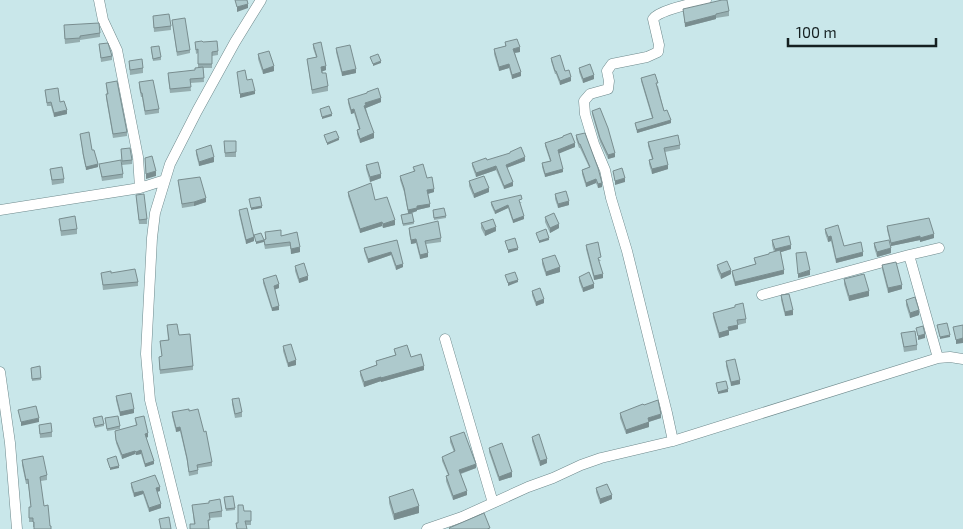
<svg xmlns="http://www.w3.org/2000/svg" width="963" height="529" font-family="'Exo 2',sans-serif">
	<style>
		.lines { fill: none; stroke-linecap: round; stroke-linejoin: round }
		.street-casing { stroke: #6e898c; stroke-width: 11 }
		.street { stroke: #fff; stroke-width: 10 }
		.wall { fill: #95adaf }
		.shaded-wall { fill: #798d8f }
		.building { fill: #adc9cc; stroke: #798d8f }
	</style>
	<rect width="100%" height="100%" fill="#c9e7ea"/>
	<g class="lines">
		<g class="street-casing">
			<path id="street" d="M99 0 103 20 117 50 138 157 140 188
				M0 210 140 188 165 180
				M909 255 939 248
				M762 295 909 255 938 358
				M445 339 493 503
				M0 372 10 443 17 529
				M673 441 667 413 627 251 611 198 605 170 594 144 585 114 584 101 590 94 608 89 609 81 607 71 612 64 647 57 658 52 659 45 653 19C659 10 695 3 706 0
				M182 529 150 400 146 354 152 238 155 213 170 164 197 111 235 42 261 0
				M427 529 462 517 528 487 553 478 581 465 601 458 673 441 938 358 950 357 963 359"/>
		</g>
		<use href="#street" class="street"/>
	</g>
	<path class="wall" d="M683 9 729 11V16L716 18V19L685 27Z
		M153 16 171 26V30L154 32Z
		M172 20 190 50V53L177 56Z
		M64 30 100 33V37L80 40V42L65 44Z
		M195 42H203L218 51V55L212 56V68H203L204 82 190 83 191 91 170 93 168 77 195 70 198 68V53L196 54Z
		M505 42 520 52 515 53 521 76 512 79 509 68 499 71 494 54V49L505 46Z
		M99 44 112 56V60L101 62Z
		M313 44 326 70 322 71 328 86V91L312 94 307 59 316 57 313 48Z
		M336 48 356 73 342 76 336 52Z
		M151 50 161 57V60L153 61Z
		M258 54 274 71 263 74 258 59Z
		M551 58 565 71 571 81 560 85 556 74H555L551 61Z
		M129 61 143 68V73L130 75Z
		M579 68 594 79 583 83 579 72Z
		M641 78 658 86 664 111 671 123 637 133 635 123 652 118 641 81Z
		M139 82 159 109V113L145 115 142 97H141L139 87Z
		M106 83 127 132V136L113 138 106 98V94H107Z
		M45 90 60 102 67 114 54 117 51 106H47Z
		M348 99 381 102 366 108 374 138 360 143 357 134V130L359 129 354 113 351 114 348 103Z
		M592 111 615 157 608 159 600 142 592 114Z
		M80 134 92 150 98 167 86 170 83 156Z
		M576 135 602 187 598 188 596 183 586 187 582 174V170L589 167 580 148H579L576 139Z
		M563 136 575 147 558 153 563 172 545 177 542 167V163L550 161 545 146V143L563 138Z
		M224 141H236V157H225Z
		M648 142 680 145V149L665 152 668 169 652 174 649 164V160L652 159 648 146Z
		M121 149 132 160V164L122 165Z
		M196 150 214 162 199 166 196 154Z
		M487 160 525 161 507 168 513 186 504 189 496 170 476 177 472 166V163Z
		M99 164 123 174V178L102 181Z
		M366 165 381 178 370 182 366 169Z
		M413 167 427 178 434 192 428 194 430 207 417 210V211L412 213 414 224 403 226 401 215 408 213 404 192 400 180V176L414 172Z
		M50 169 64 179V183L52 185Z
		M178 180 206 202 194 206 182 208Z
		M469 181 489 192 474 198 469 186Z
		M348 192 395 225 383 228 382 226 360 233 348 196Z
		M555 194 569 205 558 208 555 199Z
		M136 195 147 219V224H139Z
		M491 202H522L520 203 524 219 513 223 508 208 495 214 491 205Z
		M239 210 254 241 246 244 239 214Z
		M433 210 446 216V218L434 220Z
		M545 217 559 228 550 233 545 222Z
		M59 219 77 229V234L61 236Z
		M481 223 496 231 485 236 481 228Z
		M887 226 934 238 920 242V240L891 246 887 230Z
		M409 228 441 238V242L426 244 428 257 420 259 416 243 411 244 409 232Z
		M825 229 844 246 863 256 836 263 831 241 828 242 825 233Z
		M265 232 281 236 297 232 300 252 291 254 290 246 265 249 264 244V240L265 239Z
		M397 240 403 267 396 270 391 255 368 263 364 251V248Z
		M772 240 791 249 781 252 784 274 735 286 732 275V271L755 264 754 258 769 254 774 252 772 245Z
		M874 243 891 253 877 257 874 247Z
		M586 245 601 261H599L603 278 594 280 586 249Z
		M542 259 560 272 546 276 542 264Z
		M717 265 731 274 721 279 717 269Z
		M882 265 902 289 888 293 882 269Z
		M295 266 308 280 299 283 295 271Z
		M101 273H111L138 282V286L103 290Z
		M579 277 594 288 583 292 579 281Z
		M263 279 279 288 275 289 279 310 272 311 263 283Z
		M844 279 869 296 849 301 844 284Z
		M532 291 544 303 536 306 532 295Z
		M781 295 793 315 785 316 781 300Z
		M906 300 919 315 910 318 906 305Z
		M713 313 746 319V323L738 325V329L729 331V335L719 338 713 317Z
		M167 325 179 335 193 366V370L160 374 159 361V357L162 356 160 341 168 340Z
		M901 333 917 345V350L904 352Z
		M283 346 296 365 288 367 283 351Z
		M394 349 411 357 424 370 381 382V381L364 387 360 375V371L376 365V361L395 355Z
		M726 361 740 384 731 386 726 366Z
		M40 366 41 380 32 381 31 370Z
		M116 396 134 413 120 416 116 400Z
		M232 399 242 412V417L235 418 232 404Z
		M189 411 212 462V466L198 468V474L189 476 187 461 180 431 176 432 172 416V412Z
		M620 413 661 418 649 422V427L626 434 620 418Z
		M105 418 120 426V429L107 431Z
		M135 418 148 437 146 438 154 464 145 467 141 454 136 455 135 454 122 459 116 443 115 434V431L136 426Z
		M93 420 104 424V426L95 428Z
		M39 425 52 432V437L40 438Z
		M450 437 476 468 461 474 467 495 453 500 446 481V476L448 475 442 461V457L454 452 450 442Z
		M532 437 547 463 540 466 532 441Z
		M489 448 512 477 499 481 489 452Z
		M22 460 47 475V480L41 481 34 527H33V522H29V507H31L28 484H26L22 465Z
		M131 483 160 491 157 492 161 508 149 512 143 494 134 497 131 487Z
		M596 488 612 499 600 504 596 492Z
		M389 497 419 513 394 520 389 503Z
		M224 499 235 508V510L226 511Z
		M192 505 222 511V517L209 518V529H190V524H194Z
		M244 511H251V525H246L247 529H237L236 523H238Z"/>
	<path class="shaded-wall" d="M248 4V8L237 12V7Z
		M716 15V19L685 27V23Z
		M520 47V52L513 53V49Z
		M381 61V63L373 66V64Z
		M509 64V68L499 71V67Z
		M274 66V71L263 74V70Z
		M326 66V70L321 72V67Z
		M356 69V73L342 76V72Z
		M521 72V76L512 79V75Z
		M594 75V79L583 83V79Z
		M571 77V81L560 85V81Z
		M255 91V94L240 98V94Z
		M381 98V102L366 108V110L364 106 365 103Z
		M354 109V113L351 114V110Z
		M67 110V114L54 117V113Z
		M332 114V116L322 119V117Z
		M671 120V123L637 133V130Z
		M374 133V138L360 143V139Z
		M339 138V140L327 145V143Z
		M575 143V147L558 154V150Z
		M615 153V157L608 159V155Z
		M214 157V162L199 166V162Z
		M525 157V161L506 168V165Z
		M98 164V167L86 170V167Z
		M668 165V169L652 174V169Z
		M496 166V170L476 177V173Z
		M563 169V172L545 177V174Z
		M156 171V176L146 179V174Z
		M381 174V178L370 182V177Z
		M625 178V182L615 185V181Z
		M596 179V183L586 187V183Z
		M513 182V186L504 189V186Z
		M602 183V187L598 188V184Z
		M489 188V192L474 198V194Z
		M434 189V192L427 194V190Z
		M206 198V202L194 206V202Z
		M569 201V205L558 208V204Z
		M430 204V207L417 210V211L408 214V210L417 206Z
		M508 205V208L495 214V211Z
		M262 206V208L251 210V208Z
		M524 216V219L513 223V220Z
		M395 220V225L383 228V224Z
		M382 222V226L360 233V229Z
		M559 224V228L550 233V228Z
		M496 227V231L485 236V231Z
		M934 234V238L920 242V238Z
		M831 236V241L828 242V237Z
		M920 236V240L891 246V243Z
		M254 237V241L246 244V240Z
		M549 238V240L539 243V241Z
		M416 239V243L411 244V240Z
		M264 240V242L256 244V242Z
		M791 245V249L775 254V249Z
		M300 247V252L291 254V249Z
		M518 248V250L508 253V250Z
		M891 248V253L877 257V252Z
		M391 252V255L368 263V259Z
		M863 252V256L836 263V259Z
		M428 253V257L420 259V255Z
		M403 264V267L396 270V266Z
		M560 267V272L546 276V272Z
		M731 270V274L721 279V274Z
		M784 270V274L735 286V282Z
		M810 270V275L798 278V274Z
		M603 274V278L594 280V276Z
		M308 276V280L299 283V279Z
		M518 280V282L508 286V283Z
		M279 284V288L274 290V286Z
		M594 284V288L583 292V288Z
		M902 285V289L888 293V288Z
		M869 291V296L849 301V296Z
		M544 299V303L536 306V302Z
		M279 306V310L272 311V308Z
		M793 310V315L785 316V312Z
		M919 310V315L910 318V313Z
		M738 325V329L729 331V335L719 338V333L728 327Z
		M925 334V338L918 340V336Z
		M950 335V337L940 339V337Z
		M963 338V343L956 344V340Z
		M296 360V365L288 367V363Z
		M424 366V370L381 382V378Z
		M381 377V381L364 387V382Z
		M740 380V384L731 386V382Z
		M728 389V392L718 394V392Z
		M134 409V413L120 416V412Z
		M661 414V418L648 422V418Z
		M39 418V422L21 426V422Z
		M649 422V427L626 434V430Z
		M180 427V431L176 432V428Z
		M148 433V437L145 438V434Z
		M141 450V454L136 455V452Z
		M135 451V454L122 459V455Z
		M547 459V463L540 466V461Z
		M154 461V464L145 467V464Z
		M476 464V468L459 474V470Z
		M119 466V468L110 470V468Z
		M512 472V477L499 481V477Z
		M160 487V491L156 492V488Z
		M143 491V494L134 497V493Z
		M467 491V495L453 500V496Z
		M612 495V499L600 504V499Z
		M161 504V508L149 512V508Z
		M419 506V513L394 520V514Z"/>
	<path class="building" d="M235 0H247L248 4 237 7Z
		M722 0H727L729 11 716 14V15L685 23 683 9Z
		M169 14 171 26 154 28 153 16Z
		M185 18 190 50 177 52 172 20Z
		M99 23 100 33 80 36V38L65 39 64 25Z
		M517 39 520 47 513 49 521 72 512 75 509 64 499 67 494 49 506 46 505 42Z
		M202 41 203 42 217 41 218 51 212 52V64H198V49L196 50 195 42Z
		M321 42 326 66 321 67 322 73H326L328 86 312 90 307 59 317 57 313 44Z
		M108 43 112 56 101 58 99 44Z
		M350 45 356 69 342 72 336 48Z
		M159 46 161 57 153 59 151 47Z
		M269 51 274 66 263 70 258 54Z
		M378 54 381 61 373 64 370 57Z
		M560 55 565 71 569 70 571 77 560 81 556 71H555L551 58Z
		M142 59 143 68 130 70 129 61Z
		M590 64 594 75 583 79 579 68Z
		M203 67 204 78 190 79 191 87 170 89 168 73 195 70V68Z
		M245 70 247 80 252 79 255 91 240 94 237 72Z
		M655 74 658 83H656L664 111 667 110 671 120 637 130 635 123 653 118 641 78Z
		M153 80 159 109 145 111 142 93H141L139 82Z
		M117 81 127 132 113 134 106 94H108L106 83Z
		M58 88 60 102 64 101 67 110 54 113 51 102 47 103 45 90Z
		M378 88 381 98 365 103 366 105 364 106 374 133 360 139 357 130 360 129 354 109 351 110 348 99 367 93V92Z
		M329 106 332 114 322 117 320 109Z
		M600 108 608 128 615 153 608 155 600 138 592 111Z
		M336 131 339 138 327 143 324 135Z
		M89 132 92 150H94L98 164 86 167 83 153V152L80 134Z
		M571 133 575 143 558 150 563 169 545 174 542 163 551 161 545 143 563 137V136Z
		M585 133 598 168 602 183 598 184 596 179 586 183 582 170 590 167 580 144H579L576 135Z
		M678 135 680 145 664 148 668 165 652 169 649 160 653 159 648 142Z
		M224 141H236V152L225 153Z
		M211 145 214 157 199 162 196 150Z
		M521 147 525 157 506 165 513 182 504 186 496 166 476 173 472 163 486 158 487 160 510 153V152Z
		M130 148 132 160 122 161 121 149Z
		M152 156 156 171 146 174 145 158Z
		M121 160 123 174 102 177 99 164Z
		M378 162 381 174 370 177 366 165Z
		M423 164 427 178 432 177 434 189 427 190 430 204 417 206V208L408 210 404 188 400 176 415 171 413 167Z
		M62 167 64 179 52 180 50 169Z
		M622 168 625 178 615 181 613 171Z
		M484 176 489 188 474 194 469 181Z
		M200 177 206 198 194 202 182 204 178 180Z
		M371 183 375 200 387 197 395 220 383 224 382 222 360 229 348 192Z
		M566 191 569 201 558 204 555 194Z
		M144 194 147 219 139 220 136 195Z
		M521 195 522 199 519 200 524 216 513 220 508 205 495 211 491 202Z
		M260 197 262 206 251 208 249 199Z
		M247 208 254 237 246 240 239 210Z
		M444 208 446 216 434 218 433 210Z
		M412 213 414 222 403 224 401 215Z
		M554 213 559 224 550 228 545 217Z
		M75 216 77 229 61 231 59 219Z
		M929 218 934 234 920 238V236L891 243 887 226Z
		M493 219 496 227 485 231 481 223Z
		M438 221 441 238 425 241 428 253 420 255 416 239 411 240 409 228Z
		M838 225 844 246 861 242 863 252 836 259 831 236 828 237 825 229Z
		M546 229 549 238 539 241 536 233Z
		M281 230V236L297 232 300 247 291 249 290 242 265 245 264 240 266 239 265 232Z
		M261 233 264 240 256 242 254 235Z
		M789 236 791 245 775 249 772 240Z
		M515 238 518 248 508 250 505 241Z
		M397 240 403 264 396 266 391 252 368 259 364 248Z
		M889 240 891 248 877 252 874 243Z
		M598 242 601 257 598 258 603 274 594 276 586 245Z
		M780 250 784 270 735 282 732 271 756 264 754 258 769 254V253Z
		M806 252 810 270 798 274 796 253Z
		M555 255 560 267 546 272 542 259Z
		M727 261 731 270 721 274 717 265Z
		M896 262 902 285 888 288 882 265Z
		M304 263 308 276 299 279 295 266Z
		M135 269 138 282 103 285 101 273 111 271V273Z
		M515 272 518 280 508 283 505 275Z
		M589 272 594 284 583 288 579 277Z
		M864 274 869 291 849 296 844 279Z
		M276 275 279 284 274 286 279 306 272 308 263 279Z
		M540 288 544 299 536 302 532 291Z
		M789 294 793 310 785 312 781 295Z
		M915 297 919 310 910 313 906 300Z
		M743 303 746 319 737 320 738 325 728 327 729 330 719 333 713 313 735 307V305Z
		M947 323 950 335 940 337 937 325Z
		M177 324 179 335 190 334 193 366 160 370 159 357 162 356 160 341 169 340 167 325Z
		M963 325V338L956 340 953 327Z
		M923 326 925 334 918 336 916 328Z
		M915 331 917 345 904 347 901 333Z
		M291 344 296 360 288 363 283 346Z
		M407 345 411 357 421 354 424 366 381 378V377L364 382 360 371 377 365 376 361 396 355 394 349Z
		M735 359 740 380 731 382 726 361Z
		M40 366 41 378 32 379 31 368Z
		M726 381 728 389 718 392 716 383Z
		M131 393 134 409 120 412 116 396Z
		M239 398 242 412 235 414 232 399Z
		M658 400 661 414 648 418 649 422 626 430 620 413 643 404 644 405Z
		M36 406 39 418 21 422 18 410Z
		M189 409V411L198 409 204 432 206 431 212 462 197 465 198 470 189 472 187 458 180 427 176 428 172 412Z
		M102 416 104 424 95 426 93 418Z
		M118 416 120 426 107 429 105 418Z
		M144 416 148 433 145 434 154 461 145 464 141 450 136 452 135 451 122 455 116 440 115 431 137 425 135 418Z
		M51 423 52 432 40 434 39 425Z
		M464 432 476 464 459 470 467 491 453 496 446 476 449 475 442 457 455 451 450 437Z
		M539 434 547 459 540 461 532 437Z
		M502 443 512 472 499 477 489 448Z
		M43 456 47 475 40 477 44 506 48 505 50 526H51V529H34V522H33V518H29V507H31L28 479 26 480 22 460Z
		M116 456 119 466 110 468 107 459Z
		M155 475 160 487 156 488 161 504 149 508 143 491 134 493 131 483Z
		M607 484 612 495 600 499 596 488Z
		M413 489 419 506 394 514 389 497Z
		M233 496 235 508 226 509 224 497Z
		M220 499 222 511 209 513 210 520H208L209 529H190V524H195L192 505 209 503V501Z
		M238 505H243L244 511H251V521H245L247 529H237L236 523H238Z
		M484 513 490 528 487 529H450L449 528Z
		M169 517 171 529H161L159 519Z"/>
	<path d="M788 38v8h148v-8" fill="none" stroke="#152021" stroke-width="2.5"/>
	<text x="796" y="38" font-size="15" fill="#152021" stroke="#c9e7ea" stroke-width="4" paint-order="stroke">100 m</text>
</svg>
